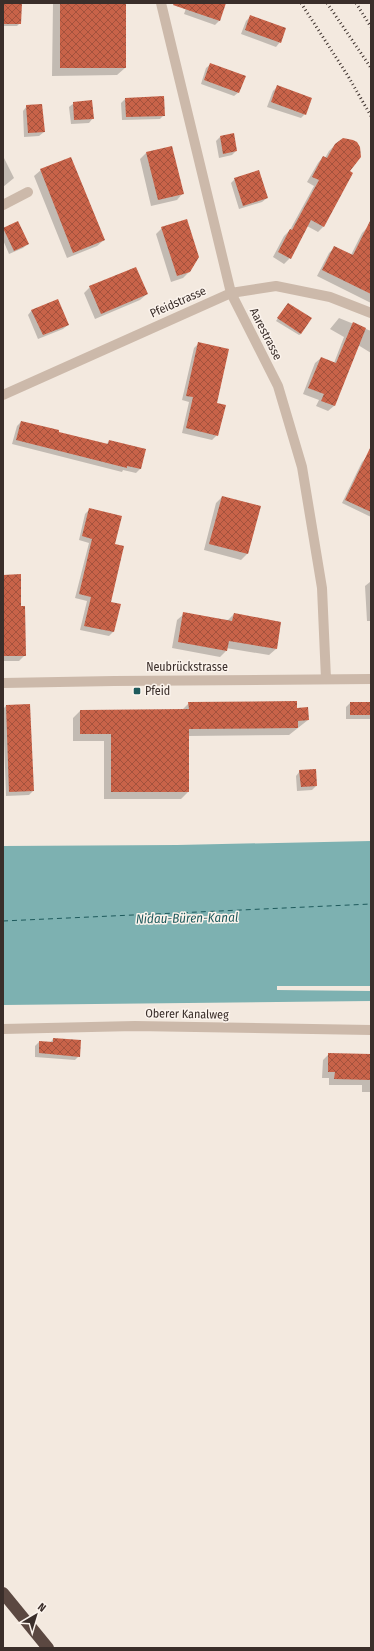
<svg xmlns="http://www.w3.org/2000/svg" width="374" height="1651" font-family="'Fira Sans Condensed',sans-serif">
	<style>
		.water { fill: #7db1b1 }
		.pier { fill: #f3e9df }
		.shadow { fill: #0003 }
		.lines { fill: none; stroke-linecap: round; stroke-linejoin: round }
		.ferry { stroke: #1e5a5c; stroke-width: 1; stroke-dasharray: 5 4; stroke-linecap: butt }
		.building { fill: url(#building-cross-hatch) }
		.minor { stroke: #ccb9aa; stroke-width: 10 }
		.highway { stroke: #5b4841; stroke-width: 12 }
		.rail { stroke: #3a2e2a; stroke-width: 3; stroke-dasharray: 1 3; stroke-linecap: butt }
		.poi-dot { fill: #1e5a5c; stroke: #fbf3ec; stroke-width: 1.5 }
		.labels { text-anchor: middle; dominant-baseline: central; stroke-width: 3; stroke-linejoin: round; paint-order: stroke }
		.street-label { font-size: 12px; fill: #3a2e2a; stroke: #fbf3ec }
		.poi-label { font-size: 12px; fill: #3a2e2a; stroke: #fbf3ec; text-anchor: start }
		.water-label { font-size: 13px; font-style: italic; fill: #1e5a5c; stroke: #fbf3ec }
	</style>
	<defs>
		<pattern id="building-cross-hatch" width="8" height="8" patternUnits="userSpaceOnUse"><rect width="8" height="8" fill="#c86349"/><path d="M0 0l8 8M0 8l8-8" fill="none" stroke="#a3523d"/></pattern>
	</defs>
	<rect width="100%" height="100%" fill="#f3e9df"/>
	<path class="water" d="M371 841V1001L3 1005V846L177 845Z"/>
	<path class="pier" d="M277 986H371V991L277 990Z"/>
	<path class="shadow" d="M3 3H21L20 23 17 26H3Z
		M53 3H125V68L117 75 52 76Z
		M188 3H218L224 5 219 21 215 25 184 14Z
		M250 17 280 42 276 47 241 34 246 21Z
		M211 64 239 92 234 96 201 84 206 68Z
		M277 87 305 114 301 118 267 107 273 91Z
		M126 98 164 115 160 119 122 120 121 103Z
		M74 103 93 118 89 123 71 124 69 107Z
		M27 106 44 132 39 136 24 137 23 111Z
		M220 137 236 151 232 155 219 158 216 141Z
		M339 141 349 171 351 173 323 227 318 232 307 226 290 258 284 264 273 257 284 236 290 230 314 186 307 182 318 163 323 157 325 158 329 151Z
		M171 147 183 193 177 200 151 206 140 159 146 153Z
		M3 156 14 178 3 187Z
		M41 170 104 240 97 246 67 258 34 176Z
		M235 179 267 198 262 202 239 209 231 183Z
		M368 227 371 229V303L317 276 329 253 335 247 351 255 362 233Z
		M162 228 189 272 183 278 171 282 156 234Z
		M4 229 28 244 23 248 9 254 3 240Z
		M90 287 147 294 140 300 95 319 84 293Z
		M288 304 301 334 299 335 276 321Z
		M32 310 68 325 63 329 38 339 28 315Z
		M339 318 371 331V353L358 345 334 406 328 411 316 406 319 400 303 394 315 363 321 358 334 363 344 337 330 329Z
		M199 343 215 404 217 435 212 440 182 433 189 402 182 400 194 348Z
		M21 422 57 433 106 445 109 441 145 450 140 469 136 473 123 470 122 472 12 444 17 426Z
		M365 459 371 462V517L342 503 362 462Z
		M222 497 247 554 241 560 204 550 216 503Z
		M89 510 114 545 110 603 120 605 113 632 109 636 80 630 87 601 75 598 89 543 79 540 85 514Z
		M3 576 20 607 25 655 19 661H3Z
		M370 582H371V639L370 621H367L365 586Z
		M184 614 228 620 234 614 280 622 276 649 269 655 226 648V651L220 657 172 648 177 620Z
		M189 703 296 709 308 720 289 735 188 736V792L181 799H104V741H73V718L80 711 182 710Z
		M350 703H371V719H346V707Z
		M6 706 33 791 29 795 6 796 3 709Z
		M300 771 316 786 312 790 297 791 296 776Z
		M53 1039 79 1056 75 1060 35 1057V1046L39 1042 50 1043Z
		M329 1054 371 1055V1092H362V1085H329V1078H322L323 1060Z"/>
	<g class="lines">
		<path class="ferry" d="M3 921 371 904"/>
	</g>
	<path class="building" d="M3 3H22L21 24H3Z
		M60 3H126V68H60Z
		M174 3H226L220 21 173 5Z
		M250 15 286 28 281 43 245 30Z
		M210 63 246 76 239 93 204 80Z
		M277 85 312 98 306 115 271 102Z
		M164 96 165 116 126 117 125 98Z
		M92 100 94 119 74 120 73 102Z
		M42 104 45 132 28 133 26 105Z
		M234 133 237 151 223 154 220 136Z
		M343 138 353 140 357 142 360 147 361 157 350 171 353 173 324 227 311 220 291 259 278 252 290 229 292 230 319 180 312 177 323 156 327 158 335 144Z
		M172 146 184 194 158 200 146 152Z
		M71 157 105 240 73 253 40 169Z
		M259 170 268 198 243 206 234 178Z
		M187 219 199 257 190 272 177 276 161 227Z
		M371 219V294L322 270 334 246 353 255Z
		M18 221 29 244 14 251 3 228Z
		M136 267 148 294 101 314 89 286Z
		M58 299 69 325 43 335 31 310Z
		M288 303 312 318 301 334 277 318Z
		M353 322 366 328 335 406 321 401 324 394 308 388 321 357 336 363Z
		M198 342 229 349 217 403 226 405 218 436 186 428 193 397 186 396Z
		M21 421 59 430V432L108 444 109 440 146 449 141 469 127 466V468L16 440Z
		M371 446V512L345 500Z
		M222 496 261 506 248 554 209 544Z
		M89 508 122 516 115 544 124 546 111 602 121 604 114 632 84 626 91 597 79 594 92 539 82 536Z
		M21 574V606H25L26 656H3V575Z
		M183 612 232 621 234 613 281 622 277 649 229 641 227 651 178 642Z
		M297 701V708L308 707 309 720 298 721V728L189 729V792H111V734H80V710L189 709 188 702Z
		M350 702H371V715H350Z
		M30 704 34 791 9 792 6 705Z
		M316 769 317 786 301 787 299 770Z
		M53 1038 81 1040 80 1057 39 1053V1041L53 1042Z
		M328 1053 371 1054V1080L334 1079 335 1072H328Z"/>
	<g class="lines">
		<path class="minor" d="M161 3 231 293 278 386 302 467 322 588 326 679
			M3 205 28 192
			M3 395 231 293 276 286 330 297 371 313
			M3 683 114 681 371 679
			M3 1029 135 1026 371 1030"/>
		<path class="highway" d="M3 1593 48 1648"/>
		<path class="rail" d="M301 3 348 76 371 116
			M327 3 371 68
			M356 3 371 27"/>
	</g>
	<rect class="poi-dot" x="133" y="687" width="8" height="8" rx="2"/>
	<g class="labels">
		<g class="street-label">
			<text transform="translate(178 302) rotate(-24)">Pfeidstrasse</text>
			<text transform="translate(266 334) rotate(63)">Aarestrasse</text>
			<text x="187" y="667">Neubrückstrasse</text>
			<text transform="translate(187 1014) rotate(1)">Oberer Kanalweg</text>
		</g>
		<g class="poi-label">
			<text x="145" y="691">Pfeid</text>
		</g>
		<g class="water-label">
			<text transform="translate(187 918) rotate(-1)">Nidau-Büren-Kanal</text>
		</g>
	</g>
	<rect width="374" height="1651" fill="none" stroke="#3a2e2a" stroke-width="8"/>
	<g transform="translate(36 1615) rotate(38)" stroke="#fbf3ec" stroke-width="3" paint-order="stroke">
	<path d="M0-3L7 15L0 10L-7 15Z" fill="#3a2e2a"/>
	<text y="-6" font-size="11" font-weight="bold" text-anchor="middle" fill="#3a2e2a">N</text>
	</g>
</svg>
